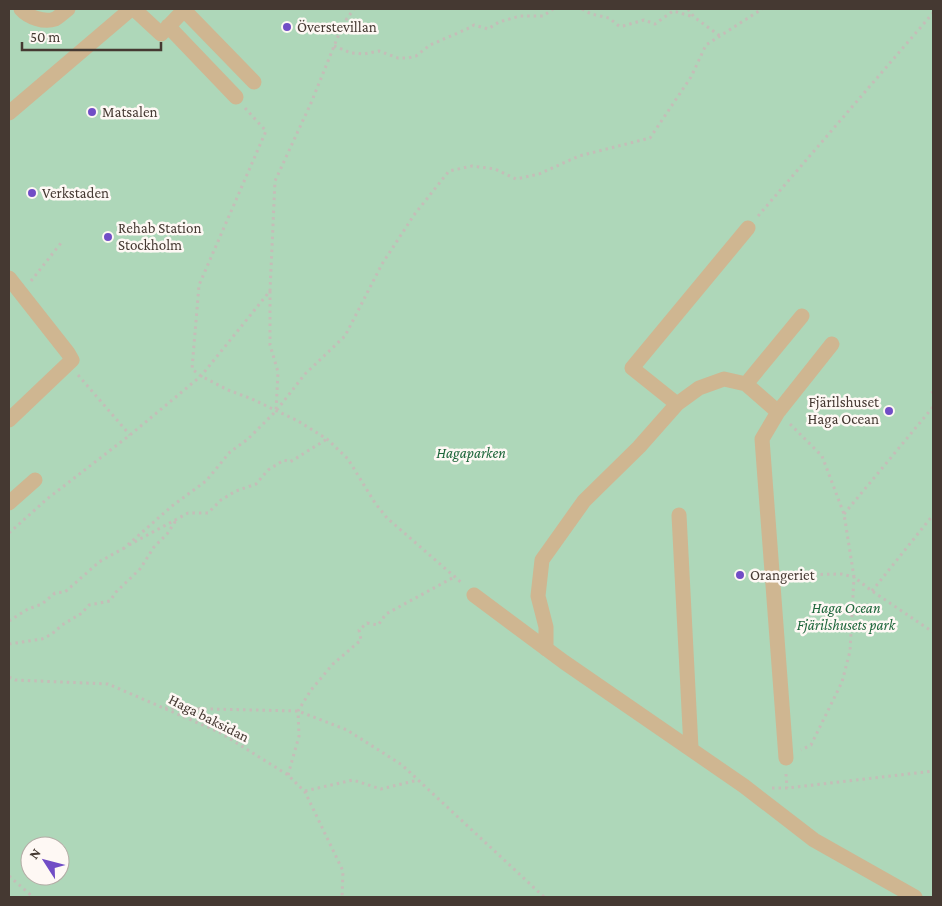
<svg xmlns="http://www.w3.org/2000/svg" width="942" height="906" font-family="'Crimson Pro',serif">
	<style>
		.green { fill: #aed7b9; fill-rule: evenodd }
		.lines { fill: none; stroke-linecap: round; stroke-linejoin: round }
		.path { stroke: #c5bdb8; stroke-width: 3; stroke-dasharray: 2.5 4; stroke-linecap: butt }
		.minor { stroke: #cfb691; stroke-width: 15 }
		.poi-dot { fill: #714dc6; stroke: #fef8f4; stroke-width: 2 }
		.labels { text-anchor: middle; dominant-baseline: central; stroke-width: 5; stroke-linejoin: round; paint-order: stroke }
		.poi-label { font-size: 15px; fill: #453932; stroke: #fef8f4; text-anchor: start }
		.park-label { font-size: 15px; font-style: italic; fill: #1e663b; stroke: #fef8f4 }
		.street-label { font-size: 15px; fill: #453932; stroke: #fef8f4 }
	</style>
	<rect width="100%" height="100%" fill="#fef8f4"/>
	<path class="green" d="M9 9H933V897H9ZM30 846H60V876H30Z"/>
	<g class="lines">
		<path class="path" d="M582 9 591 14 609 18 619 26H623L644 20 655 24 673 11 694 17
			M688 9 694 17 720 36
			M334 46 351 53 364 54 379 51 398 58H408L416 56 430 45 467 29 474 25 488 29 499 22 520 16H543L553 9
			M245 108 266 131 199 285 192 369 201 376 228 390 252 399 298 421 327 439 348 459 375 503 387 518 463 584
			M758 216 933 13
			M31 281 61 243
			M270 291V345L278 372 276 410
			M78 375 130 435
			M932 391 933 393
			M790 424 822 456 844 514 854 577 872 591 933 632
			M844 514 933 407
			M9 533 47 499 130 435 201 376 270 291 275 181 311 103 343 24 354 9
			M129 545 188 513H208L221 500 236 491 256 484 268 470 284 460 290 462 327 439
			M123 549 172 506 206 481 230 452 248 439 276 411 305 374 345 336 382 264 414 215 449 171 472 166 495 169 516 179 539 174 579 156 650 138 691 77 706 45 762 9
			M788 575 841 574 854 577 850 651 842 682 811 745 801 750
			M872 591 933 515
			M9 621 28 609 42 604 55 593 65 592 99 562 124 548
			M9 644 42 639 52 634 62 625 82 613 89 605 110 601 116 592 140 569 154 547 167 534 177 519
			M9 677 15 680 108 684 219 732 288 775 305 792 343 871 342 897
			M165 708 298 711 347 730 402 765 544 897
			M786 774 787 788
			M288 775 299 736 298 711 311 690 333 664 361 640 359 630 367 623 378 625 386 614 456 576
			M772 788H787L933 771
			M305 791 353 780 381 789 418 780
			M9 876 33 897"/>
		<path class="minor" d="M21 9C28 17 44 23 55 19 59 17 64 12 68 9
			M134 9 161 34 185 9
			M184 10 254 82
			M168 26 236 97
			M9 113 131 9
			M9 278 68 353 72 360 9 420
			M746 384 802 316
			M677 404 632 368 748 228
			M778 412 762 439 786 758
			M9 503 35 480
			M679 515 691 748
			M474 595 564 662 744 786 814 840 915 897
			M546 649V627L538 596 542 560 584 501 639 447 677 404 699 388 724 379 746 384 778 412 832 344"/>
	</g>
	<g class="poi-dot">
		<circle cx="287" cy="27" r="5"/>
		<circle cx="92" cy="112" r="5"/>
		<circle cx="32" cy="193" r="5"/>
		<circle cx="108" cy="237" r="5"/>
		<circle cx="889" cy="411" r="5"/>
		<circle cx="740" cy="575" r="5"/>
	</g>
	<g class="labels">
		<g class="poi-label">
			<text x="297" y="27">Överstevillan</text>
			<text x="102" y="112">Matsalen</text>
			<text x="42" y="193">Verkstaden</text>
			<text x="118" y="228">Rehab Station<tspan x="118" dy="17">Stockholm</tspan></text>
			<text x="879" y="402" text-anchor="end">Fjärilshuset<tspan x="879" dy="17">Haga Ocean</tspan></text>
			<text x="750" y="575">Orangeriet</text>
		</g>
		<g class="park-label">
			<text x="471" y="453">Hagaparken</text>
			<text x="846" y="608">Haga Ocean<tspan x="846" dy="17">Fjärilshusets park</tspan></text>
		</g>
		<g class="street-label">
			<text transform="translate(209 718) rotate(27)">Haga baksidan</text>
		</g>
	</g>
	<rect width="942" height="906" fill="none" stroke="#453932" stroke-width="20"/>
	<g transform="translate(45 861) rotate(306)"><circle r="24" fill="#fef8f4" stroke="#b4aca6"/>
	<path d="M0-4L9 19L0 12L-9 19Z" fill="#714dc6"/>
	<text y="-8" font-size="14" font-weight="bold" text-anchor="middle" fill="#453932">N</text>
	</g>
	<path d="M22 42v8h139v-8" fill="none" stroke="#453932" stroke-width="2.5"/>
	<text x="30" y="42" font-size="15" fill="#453932" stroke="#fef8f4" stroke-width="4" paint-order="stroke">50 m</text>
</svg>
